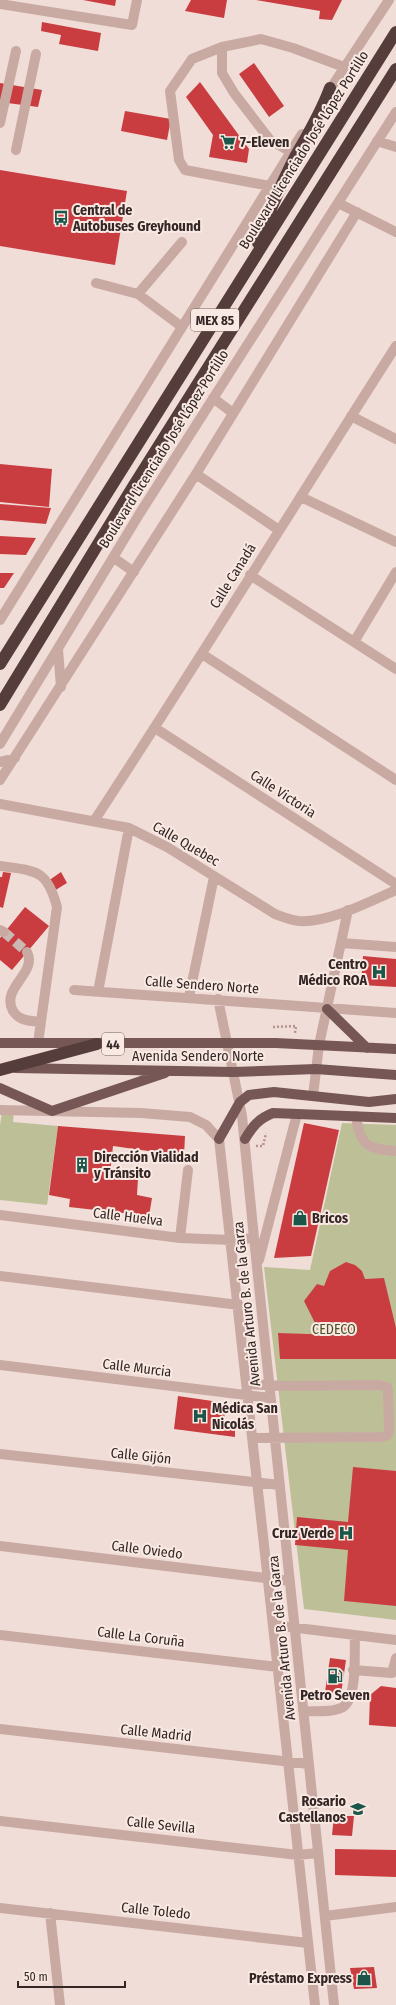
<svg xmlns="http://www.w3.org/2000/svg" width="396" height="2005" font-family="'Fira Sans Condensed',sans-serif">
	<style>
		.green { fill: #bdc097 }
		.building { fill: #c93d41 }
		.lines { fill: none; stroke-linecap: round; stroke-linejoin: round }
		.minor-tunnel { stroke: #cbb8b3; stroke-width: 10; stroke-dasharray: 10 5; stroke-linecap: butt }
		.path { stroke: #b5938d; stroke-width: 2.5; stroke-dasharray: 2 2; stroke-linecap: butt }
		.minor { stroke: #c9aaa3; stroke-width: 10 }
		.major { stroke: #765755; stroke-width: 10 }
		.highway { stroke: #553d3c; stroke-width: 12 }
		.labels { text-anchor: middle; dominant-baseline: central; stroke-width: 4; stroke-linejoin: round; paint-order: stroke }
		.shield { fill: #f9e9e3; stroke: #6f605e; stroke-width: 1 }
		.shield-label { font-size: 13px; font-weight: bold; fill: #342625 }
		.poi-label { font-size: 14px; font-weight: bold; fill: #342625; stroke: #f9e9e3; text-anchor: start }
		.street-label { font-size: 14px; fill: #342625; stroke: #f9e9e3 }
		.park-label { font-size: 14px; fill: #4e5228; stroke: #f9e9e3 }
	</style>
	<rect width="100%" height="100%" fill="#f1ddd7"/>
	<path class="green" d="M14 1111 13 1122 58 1126 47 1205 0 1200V1125L2 1112Z
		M342 1123 396 1125V1620L304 1609 264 1267 310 1270Z"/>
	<path class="building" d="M83 0H116L115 6Z
		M191 0H227L224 18 185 11Z
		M256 0H342L332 20 319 19 320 11Z
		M42 22 101 33 98 51 59 44 61 35 41 31Z
		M254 63 284 106 269 117 239 74Z
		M200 82 249 149 247 163 209 157 213 135 186 97Z
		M0 83 42 90 38 107 0 102Z
		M125 111 171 119 167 140 121 131Z
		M0 170 127 191 115 265 0 246Z
		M0 464 52 469 49 507 0 502Z
		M0 504 51 508 46 524 0 520Z
		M0 536 36 538 26 555 0 554Z
		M0 573H14L4 588H0Z
		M3 872 11 873 3 908 0 907V877H2Z
		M61 872 67 883 54 891 48 881Z
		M25 907 49 926 12 970 0 960V938Z
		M363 956 396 959V987L361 985Z
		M304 1123 339 1130 311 1256 274 1258Z
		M58 1126 185 1136 184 1156 113 1146 110 1174 138 1178 137 1195 152 1198 149 1216 69 1207 70 1199 49 1195Z
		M346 1262 355 1265 362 1271 365 1279 384 1278 396 1328V1359H280L278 1333 339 1335 338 1322 315 1323 304 1301 317 1284 324 1286 330 1271Z
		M178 1396 226 1403 223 1428 235 1430V1437L174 1429Z
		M353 1467 396 1471V1606L344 1601 348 1550 295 1545 297 1517 348 1522Z
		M330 1658 346 1660 341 1694 325 1692Z
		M381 1686 396 1688V1727L369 1725 370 1695Z
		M334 1816H354L352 1836 332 1835Z
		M335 1849 396 1850V1877L335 1875Z
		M374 1967 377 1988 354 1989 350 1968Z"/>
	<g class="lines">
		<path class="minor-tunnel" d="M4 932 27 952"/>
		<path class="path" d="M273 1027 296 1026 295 1033
			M256 1146H263L266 1133"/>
		<path class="minor" d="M0 4 132 25 137 0
			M222 47V73L234 93 270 140 291 152
			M327 94 389 0
			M0 123 16 51
			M377 141 396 147
			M16 150 36 54
			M270 186 185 170 179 160 170 91 192 59 222 47 261 39 293 48 344 67
			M338 203 396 232
			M96 283 138 294 182 327
			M138 294 182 242
			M213 398 233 413
			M351 416 396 439
			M196 474 279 530
			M301 497 396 542
			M114 558 134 572
			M250 575 396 669
			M0 620 302 134
			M354 642 396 572
			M58 649 61 687
			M202 654 396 780
			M155 728 396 884
			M0 744 140 513 396 112
			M0 762 15 758
			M0 780 196 474 357 212
			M0 804 129 828 167 847 275 914C283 917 290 920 299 921 329 923 368 902 396 890
			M94 821C197 664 295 504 396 346
			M0 866C36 871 47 869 57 907L38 1043
			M0 930 4 932
			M341 943 396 947
			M27 952C38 973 0 988 13 1011 20 1021 29 1021 41 1022
			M74 990 396 1013
			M98 992 129 828
			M189 997 214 877
			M218 999 242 1116 254 1238 334 2005
			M313 1096 319 1045 348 910
			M0 1110 141 1113 190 1117 206 1125 219 1139 315 2005
			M356 1116C360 1145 367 1149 396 1151
			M0 1215 180 1238 231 1240 254 1238
			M180 1238 188 1170
			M259 1260 297 1114
			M0 1276 239 1305
			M0 1365 270 1398
			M247 1384 285 1386 379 1385 387 1387 388 1391 389 1429 388 1435 382 1437 253 1438
			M0 1454 280 1485
			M0 1546 290 1581
			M273 1625 396 1640
			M0 1635 278 1667
			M353 1670 392 1673 396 1658
			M303 1711C315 1711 333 1713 343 1707 358 1697 354 1651 355 1635
			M0 1729 309 1764
			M0 1821 298 1855 318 1853
			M0 1908 308 1943
			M50 1913 60 2005
			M325 1916 396 1907"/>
		<path class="major" d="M327 1009 367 1048
			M0 1043H276L396 1049
			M16 1068 233 1072 316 1069 396 1075
			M0 1088 52 1111 165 1073
			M219 1139 240 1102 249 1095 274 1092 369 1102 396 1099
			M245 1139C253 1126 258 1119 273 1113L396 1118"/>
		<path class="highway" d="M258 243C268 213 281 185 295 157 308 134 321 113 330 88
			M0 664 396 32
			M0 705 134 485 396 69
			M0 1070 97 1044"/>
	</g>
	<defs>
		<g id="supermarket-bare" transform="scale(1.2)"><path d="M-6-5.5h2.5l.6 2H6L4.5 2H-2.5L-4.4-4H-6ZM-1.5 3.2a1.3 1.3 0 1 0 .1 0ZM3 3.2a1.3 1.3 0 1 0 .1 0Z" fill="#1a5649" stroke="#f9e9e3" stroke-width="2.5" paint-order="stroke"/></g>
		<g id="bus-bare" transform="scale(1.2)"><path d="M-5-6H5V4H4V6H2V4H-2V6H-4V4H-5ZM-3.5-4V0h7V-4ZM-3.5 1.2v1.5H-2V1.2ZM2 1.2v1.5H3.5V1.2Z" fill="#1a5649" stroke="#f9e9e3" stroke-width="2.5" paint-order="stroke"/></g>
		<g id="hospital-bare" transform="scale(1.2)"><path d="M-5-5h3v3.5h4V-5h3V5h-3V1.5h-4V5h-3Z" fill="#1a5649" stroke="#f9e9e3" stroke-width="2.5" paint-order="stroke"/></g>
		<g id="building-bare" transform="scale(1.2)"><path d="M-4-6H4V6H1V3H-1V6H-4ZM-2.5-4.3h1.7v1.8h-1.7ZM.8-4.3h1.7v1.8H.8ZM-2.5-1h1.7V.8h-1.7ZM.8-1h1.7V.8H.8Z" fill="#1a5649" stroke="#f9e9e3" stroke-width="2.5" paint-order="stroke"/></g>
		<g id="shop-bare" transform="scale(1.2)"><path d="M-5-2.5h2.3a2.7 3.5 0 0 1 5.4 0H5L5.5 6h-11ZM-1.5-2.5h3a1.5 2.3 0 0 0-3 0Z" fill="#1a5649" stroke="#f9e9e3" stroke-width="2.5" paint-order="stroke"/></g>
		<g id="fuel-bare" transform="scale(1.2)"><path d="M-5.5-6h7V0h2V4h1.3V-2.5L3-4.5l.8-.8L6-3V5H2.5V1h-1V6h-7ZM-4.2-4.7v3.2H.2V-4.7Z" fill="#1a5649" stroke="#f9e9e3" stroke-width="2.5" paint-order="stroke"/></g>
		<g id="school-bare" transform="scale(1.2)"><path d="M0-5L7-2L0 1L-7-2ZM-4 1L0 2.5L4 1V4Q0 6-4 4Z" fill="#1a5649" stroke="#f9e9e3" stroke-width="2.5" paint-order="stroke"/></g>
	</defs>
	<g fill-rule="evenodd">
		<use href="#supermarket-bare" x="228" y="142"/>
		<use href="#bus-bare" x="61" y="218"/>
		<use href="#hospital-bare" x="379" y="972"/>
		<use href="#building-bare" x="82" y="1165"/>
		<use href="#shop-bare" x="300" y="1218"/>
		<use href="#hospital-bare" x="200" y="1416"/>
		<use href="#hospital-bare" x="346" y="1533"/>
		<use href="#fuel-bare" x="335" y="1676"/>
		<use href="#school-bare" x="358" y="1809"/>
		<use href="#shop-bare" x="364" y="1978"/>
	</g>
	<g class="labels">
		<g class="shield">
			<rect x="191" y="309" width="48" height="22" rx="3"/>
			<rect x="102" y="1033" width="22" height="22" rx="3"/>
		</g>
		<g class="shield-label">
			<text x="215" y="320">MEX 85</text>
			<text x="113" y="1044">44</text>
		</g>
		<g class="poi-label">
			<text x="240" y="142">7-Eleven</text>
			<text x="73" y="210">Central de<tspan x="73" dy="16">Autobuses Greyhound</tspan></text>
			<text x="367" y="964" text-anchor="end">Centro<tspan x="367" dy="16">Médico ROA</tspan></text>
			<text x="94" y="1157">Dirección Vialidad<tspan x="94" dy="16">y Tránsito</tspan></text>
			<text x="312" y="1218">Bricos</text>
			<text x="212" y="1408">Médica San<tspan x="212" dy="16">Nicolás</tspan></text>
			<text x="334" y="1533" text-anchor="end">Cruz Verde</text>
			<text x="335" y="1695" text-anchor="middle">Petro Seven</text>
			<text x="346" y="1801" text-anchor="end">Rosario<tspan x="346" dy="16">Castellanos</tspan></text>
			<text x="352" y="1978" text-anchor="end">Préstamo Express</text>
		</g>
		<g class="street-label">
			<text transform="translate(304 150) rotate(-58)">Boulevard Licenciado José López Portillo</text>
			<text transform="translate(164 449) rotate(-58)">Boulevard Licenciado José López Portillo</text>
			<text transform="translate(233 576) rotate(-58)">Calle Canadá</text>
			<text transform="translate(283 794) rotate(33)">Calle Victoria</text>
			<text transform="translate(186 844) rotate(30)">Calle Quebec</text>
			<text transform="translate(202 985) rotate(4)">Calle Sendero Norte</text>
			<text x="198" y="1056">Avenida Sendero Norte</text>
			<text transform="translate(128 1217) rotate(7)">Calle Huelva</text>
			<text transform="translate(247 1304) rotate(-96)">Avenida Arturo B. de la Garza</text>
			<text transform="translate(137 1368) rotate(7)">Calle Murcia</text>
			<text transform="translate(141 1456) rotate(6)">Calle Gijón</text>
			<text transform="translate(147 1550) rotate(7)">Calle Oviedo</text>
			<text transform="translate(141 1637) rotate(7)">Calle La Coruña</text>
			<text transform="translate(282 1638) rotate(-96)">Avenida Arturo B. de la Garza</text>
			<text transform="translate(156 1733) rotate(6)">Calle Madrid</text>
			<text transform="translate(161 1825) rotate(6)">Calle Sevilla</text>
			<text transform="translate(156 1911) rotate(6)">Calle Toledo</text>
		</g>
		<g class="park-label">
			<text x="334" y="1329">CEDECO</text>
		</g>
	</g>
	<path d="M18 1981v6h107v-6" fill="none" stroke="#342625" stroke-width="2"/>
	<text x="24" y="1981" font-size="12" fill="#342625" stroke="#f9e9e3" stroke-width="3" paint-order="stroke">50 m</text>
</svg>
